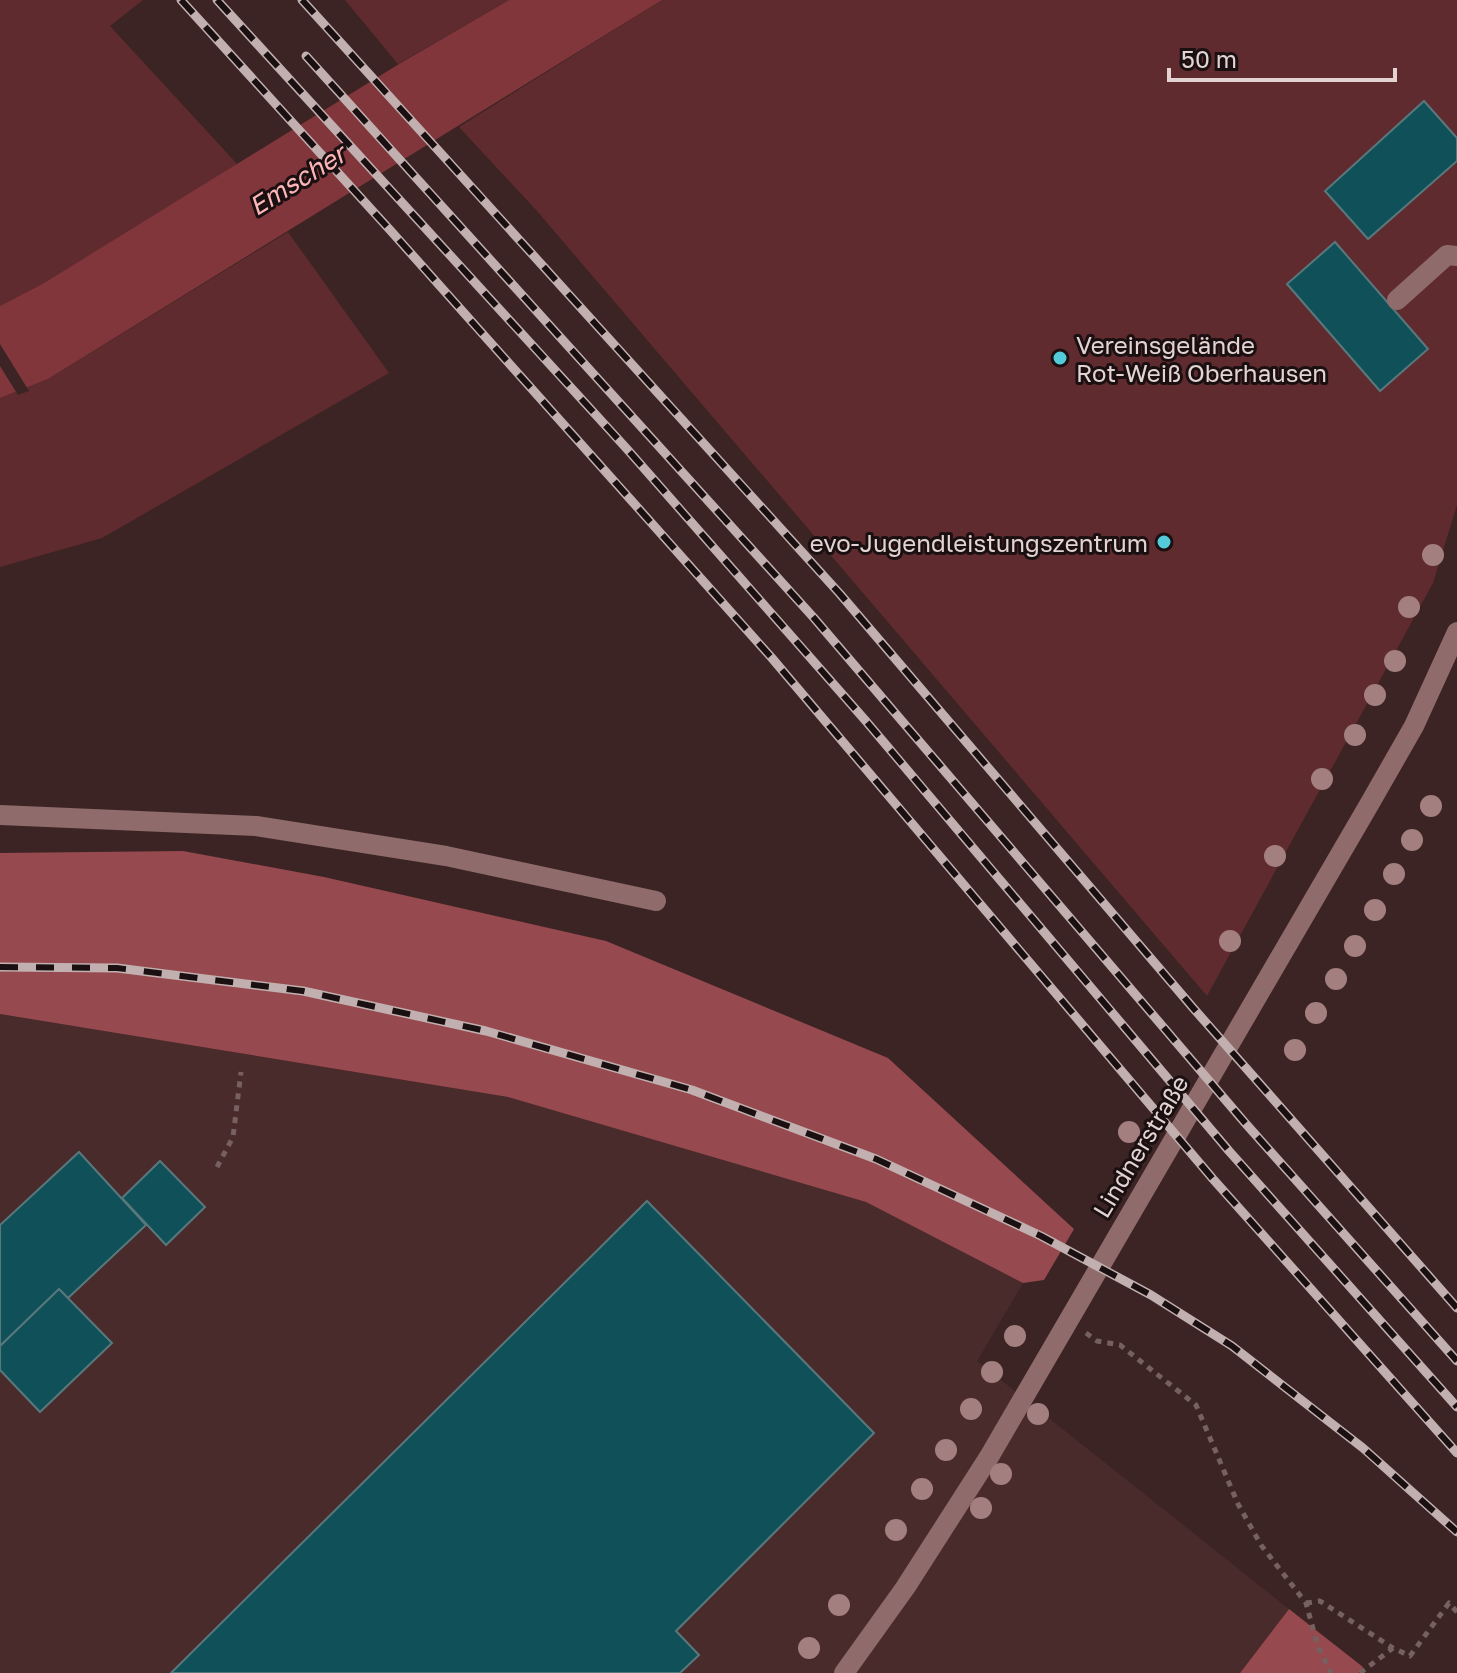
<svg xmlns="http://www.w3.org/2000/svg" width="1457" height="1673" font-family="'Golos Text',sans-serif">
	<style>
		.built { fill: #4a2b2c }
		.green { fill: #5f2b2e }
		.forest { fill: #96494e }
		.water { fill: #81363c }
		.pier { fill: #3c2424 }
		.building { fill: #105159; stroke: #59787d; stroke-width: 2 }
		.lines { fill: none; stroke-linecap: round; stroke-linejoin: round }
		.path { stroke: #766060; stroke-width: 5; stroke-dasharray: 6 6; stroke-linecap: butt }
		.minor { stroke: #8f6b6b; stroke-width: 20 }
		.rail-casing { stroke: #c2b0b0; stroke-width: 9 }
		.rail { stroke: #1b1011; stroke-width: 6; stroke-dasharray: 18; stroke-linecap: butt }
		.tree { fill: #a47f7f }
		.poi-dot { fill: #53cbda; stroke: #1b1011; stroke-width: 3 }
		.labels { text-anchor: middle; dominant-baseline: central; stroke-width: 6; stroke-linejoin: round; paint-order: stroke }
		.poi-label { font-size: 24px; fill: #e4d3d3; stroke: #1b1011; text-anchor: start }
		.street-label { font-size: 24px; fill: #e4d3d3; stroke: #1b1011 }
		.water-label { font-size: 26px; font-style: italic; fill: #fcb6b8; stroke: #1b1011 }
	</style>
	<rect width="100%" height="100%" fill="#3c2424"/>
	<path class="built" d="M0 1014 508 1097 866 1202 1023 1283 977 1361 1289 1609 1240 1673H0Z"/>
	<path class="green" d="M0 0H143L110 26 238 165 44 283 0 306Z
		M345 0H509L398 64Z
		M662 0H1457V505L1433 583 1207 996 537 211 459 127Z
		M288 232 389 373 102 538 0 567V398L48 379Z"/>
	<path class="forest" d="M183 851 324 877 606 941 888 1058 1074 1229 1044 1280 1023 1283 866 1202 508 1097 0 1014V853Z
		M1289 1609 1363 1667 1359 1673H1240Z"/>
	<path class="water" d="M509 0H662L48 379 0 398V306L44 283 399 64Z"/>
	<path class="pier" d="M0 344 29 391 18 395 0 366Z"/>
	<path class="building" d="M1424 101 1457 138V161L1368 239 1325 191Z
		M1335 242 1428 349 1380 391 1287 284Z
		M79 1152 146 1225 68 1298 59 1289 0 1346V1225Z
		M160 1161 205 1207 166 1245 122 1198Z
		M647 1201 874 1433 676 1631 699 1655 680 1673H171Z
		M59 1289 112 1343 40 1412 0 1370V1346Z"/>
	<g class="lines">
		<path class="path" d="M217 1167 233 1137 241 1072
			M1086 1333 1097 1341 1120 1345 1196 1405 1238 1504 1261 1545 1306 1603 1318 1647 1331 1673
			M1306 1603 1320 1601 1393 1648
			M1360 1673 1393 1648 1410 1656 1449 1603 1457 1612"/>
		<path class="minor" d="M1397 300 1447 255 1457 256
			M0 815 256 826 446 856 656 901
			M844 1673 905 1588 989 1457 1370 803 1414 726 1457 632"/>
		<g class="rail-casing">
			<path id="rail" d="M181 0 390 230 771 657 1213 1179 1457 1453
				M217 0 627 449 865 720 1229 1151 1457 1407
				M302 0 840 594 1194 1009 1457 1308
				M306 56 814 618 1246 1124 1457 1361
				M0 967 117 968 303 991 486 1031 692 1090 876 1159 1041 1236 1151 1295 1232 1346 1363 1448 1457 1532"/>
		</g>
		<use href="#rail" class="rail"/>
	</g>
	<g class="tree">
		<circle cx="1433" cy="555" r="11"/>
		<circle cx="1409" cy="607" r="11"/>
		<circle cx="1395" cy="661" r="11"/>
		<circle cx="1375" cy="695" r="11"/>
		<circle cx="1355" cy="735" r="11"/>
		<circle cx="1322" cy="779" r="11"/>
		<circle cx="1431" cy="806" r="11"/>
		<circle cx="1412" cy="840" r="11"/>
		<circle cx="1275" cy="856" r="11"/>
		<circle cx="1394" cy="874" r="11"/>
		<circle cx="1375" cy="910" r="11"/>
		<circle cx="1230" cy="941" r="11"/>
		<circle cx="1355" cy="946" r="11"/>
		<circle cx="1336" cy="979" r="11"/>
		<circle cx="1316" cy="1013" r="11"/>
		<circle cx="1295" cy="1050" r="11"/>
		<circle cx="1129" cy="1132" r="11"/>
		<circle cx="1015" cy="1336" r="11"/>
		<circle cx="992" cy="1372" r="11"/>
		<circle cx="971" cy="1409" r="11"/>
		<circle cx="1038" cy="1414" r="11"/>
		<circle cx="946" cy="1450" r="11"/>
		<circle cx="1001" cy="1474" r="11"/>
		<circle cx="922" cy="1489" r="11"/>
		<circle cx="981" cy="1508" r="11"/>
		<circle cx="896" cy="1530" r="11"/>
		<circle cx="839" cy="1605" r="11"/>
		<circle cx="809" cy="1648" r="11"/>
	</g>
	<g class="poi-dot">
		<circle cx="1060" cy="358" r="8"/>
		<circle cx="1164" cy="542" r="8"/>
	</g>
	<g class="labels">
		<g class="poi-label">
			<text x="1076" y="344">Vereinsgelände<tspan x="1076" dy="28">Rot-Weiß Oberhausen</tspan></text>
			<text x="1148" y="542" text-anchor="end">evo-Jugendleistungszentrum</text>
		</g>
		<g class="street-label">
			<text transform="translate(1140 1146) rotate(-59)">Lindnerstraße</text>
		</g>
		<g class="water-label">
			<text transform="translate(297 180) rotate(-32)">Emscher</text>
		</g>
	</g>
	<path d="M1169 68v12h226v-12" fill="none" stroke="#e4d3d3" stroke-width="4"/>
	<text x="1181" y="68" font-size="24" fill="#e4d3d3" stroke="#1b1011" stroke-width="6" paint-order="stroke">50 m</text>
</svg>
